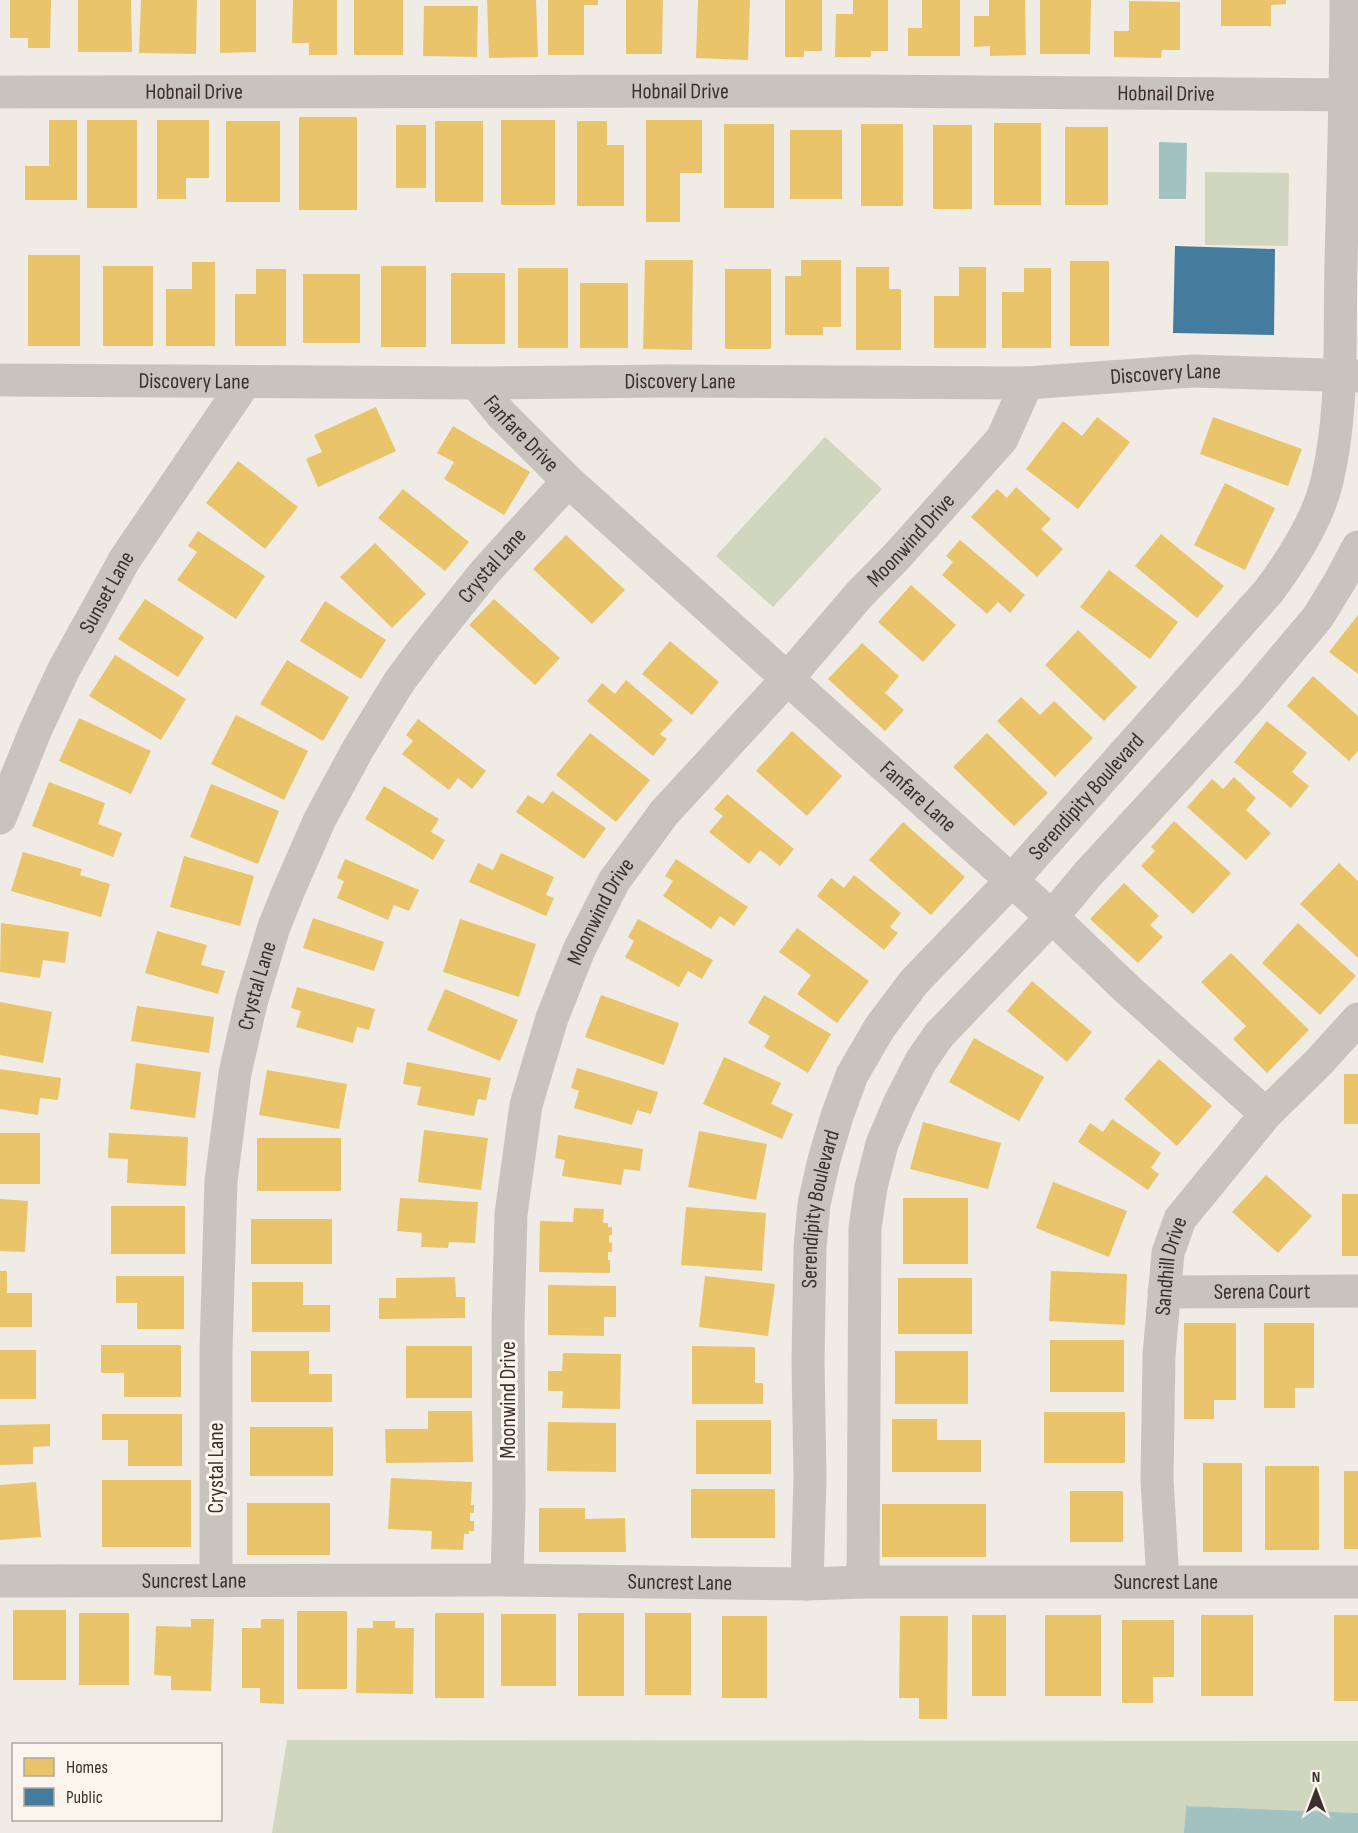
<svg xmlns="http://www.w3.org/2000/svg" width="1358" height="1833" font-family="'Sofia Sans Condensed',sans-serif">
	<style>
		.green { fill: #d1d6bf }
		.water { fill: #a1c2c1 }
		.homes { fill: #e9c46a }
		.public { fill: #457b9d }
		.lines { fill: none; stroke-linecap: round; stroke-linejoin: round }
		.minor { stroke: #c9c3be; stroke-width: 33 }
		.labels { text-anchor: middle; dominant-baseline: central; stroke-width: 6; stroke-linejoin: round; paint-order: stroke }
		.street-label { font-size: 22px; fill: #3b302b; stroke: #fbf5ee }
	</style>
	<rect width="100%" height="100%" fill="#f0ebe5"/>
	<path class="green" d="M1205 172 1289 173 1288 246 1205 245Z
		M825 437 882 489 773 607 716 556Z
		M287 1740 1358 1741V1813L1186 1806 1184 1833H272Z"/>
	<path class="water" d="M1159 142 1187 143 1186 199H1159Z
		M1186 1806 1358 1813V1833H1184Z"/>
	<path class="homes" d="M10 0H51L50 48H28V38H10Z
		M78 0H131L132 52H78Z
		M141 0H197L196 54 139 53Z
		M220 0H256V52L220 53Z
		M293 0H337V55H309V43H292Z
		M354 0H403V55H354Z
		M487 0H536L538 57 489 58Z
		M548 0H598V5H584V55H548Z
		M626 0H663L662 54H626Z
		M698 0H750L748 60 696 58Z
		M785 0H822V51H804V57H785Z
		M853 0H888V51H871V57H835L836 14H853Z
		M922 0H960V56H908V28H922Z
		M989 0H1025L1026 55 990 56V46L974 47V16H989Z
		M1040 0H1091L1090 54H1040Z
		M1221 0H1286V4L1271 5V26H1221Z
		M1129 1 1180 2V50H1162L1161 58 1114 57V31H1129Z
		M424 6H478L477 57 423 56Z
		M299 117H357V210H299Z
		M49 120H77V200H25V166H49Z
		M87 120H137V208H87Z
		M157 120H209V178H186V199H157Z
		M501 120H555V205H501Z
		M646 120H702V173H680V222H646Z
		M226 121H280V202H226Z
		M435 121H483V202H435Z
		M577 121H607V145H624V206H577Z
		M994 123H1041V205H994Z
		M724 124H774V208H724Z
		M861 124H903V206H861Z
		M396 125H426V188H396Z
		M933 125H972V209H933Z
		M1065 127H1108V205H1065Z
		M790 130H842V199H790Z
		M28 255H80V346H28Z
		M645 260H693L692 350 643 349Z
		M801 260H841V327H823V335H785V276H801Z
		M1070 261H1109V346H1070Z
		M192 262H215V346H166V289H192Z
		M103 266H153V346H103Z
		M381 266H426V347H381Z
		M856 267H889V289H901V350H856Z
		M959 267H986V348H934V296H959Z
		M518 268H568V348H518Z
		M1024 268H1051V348H1002V292H1024Z
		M256 269H286V346H235V294H256Z
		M725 269H771V349H725Z
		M451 273H505V344H451Z
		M303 274H360V343H303Z
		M580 283H628V348H580Z
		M376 407 396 451 318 487 306 459 322 452 314 435Z
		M1097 417 1130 442 1078 509 1026 469 1063 421 1082 436Z
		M1213 417 1302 449 1288 486 1200 454Z
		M453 426 530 472 504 515 444 479 454 462 437 453Z
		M238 461 298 507 265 549 206 503Z
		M1225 483 1275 508 1245 570 1194 545Z
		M1016 487 1051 519 1041 529 1063 549 1037 577 971 517 997 489 1007 498Z
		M403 489 469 542 445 571 378 518Z
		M198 531 265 576 236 619 177 580 197 552 188 546Z
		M1161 534 1224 586 1197 618 1135 566Z
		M566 535 625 590 592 624 533 569Z
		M960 540 1025 595 1010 613 998 602 987 614 942 575 953 562 946 556Z
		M375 543 426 594 392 628 340 577Z
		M1109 570 1178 622 1150 659 1080 607Z
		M911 585 956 625 923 662 878 622Z
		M145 599 204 637 178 677 118 639Z
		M494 599 560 658 535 685 469 625Z
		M325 601 386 640 361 679 300 641Z
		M1358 615V674L1329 652Z
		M1078 630 1137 687 1104 721 1045 665Z
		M670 641 719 682 692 715 642 674Z
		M862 643 899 676 885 693 904 710 885 731 828 679Z
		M115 655 186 699 161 740 89 696Z
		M287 660 349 697 323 741 260 704Z
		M1313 676 1358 716V751L1349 761 1287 706Z
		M626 680 673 720 660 734 667 739 653 756 587 701 602 683 615 694Z
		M1021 697 1040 715 1054 701 1093 738 1055 777 997 721Z
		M236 715 308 751 284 800 211 764Z
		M79 718 151 751 131 794 59 761Z
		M418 719 486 771 472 789 458 778 449 790 402 754 413 741 406 735Z
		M1267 721 1307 753 1292 772 1309 786 1291 808 1234 762Z
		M792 731 842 776 807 816 756 771Z
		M590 733 650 780 616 822 556 775Z
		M987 733 1048 793 1014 826 953 767Z
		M1234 777 1256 798 1246 810 1271 833 1246 860 1187 807 1212 779 1223 789Z
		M49 782 105 803 98 824 122 833 113 857 32 826Z
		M211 784 279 811 258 864 190 837Z
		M384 786 439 819 431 832 445 840 433 860 365 819Z
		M552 791 606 828 584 859 516 812 528 795 543 804Z
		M727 794 794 849 780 866 760 850 749 864 709 832 723 816 714 809Z
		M1174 821 1231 873 1193 914 1141 866 1155 851 1151 847Z
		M903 822 965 877 931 915 869 860Z
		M23 852 82 869 80 875 110 884 101 917 11 891Z
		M501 853 554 877 546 895 554 898 546 916 469 882 478 863 493 870Z
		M184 856 254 876 240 926 170 907Z
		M345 859 419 890 409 911 394 905 388 920 337 898 344 881 337 878Z
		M676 859 748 907 734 926 720 916 711 929 663 896 673 881 665 876Z
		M1339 863 1358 881V958L1300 904Z
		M854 875 901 913 890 927 898 933 884 950 817 896 831 878 844 888Z
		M1124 883 1159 916 1150 925 1163 937 1138 963 1090 919Z
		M313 918 384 942 374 971 303 948Z
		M460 919 536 944 519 997 443 972Z
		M638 919 713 960 702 979 688 971 679 987 625 957 634 941 628 937Z
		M1 923 69 932 65 963 43 960 40 978 0 972Z
		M1298 923 1356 976 1320 1015 1262 963Z
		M797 928 869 981 837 1023 797 994 811 975 779 952Z
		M157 931 207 945 201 965 225 971 218 994 145 973Z
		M1231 953 1309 1030 1267 1073 1233 1039 1246 1026 1201 982Z
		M1032 981 1092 1032 1067 1062 1007 1011Z
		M297 987 375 1009 369 1030 357 1027 353 1043 296 1027 301 1011 291 1008Z
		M445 989 518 1020 500 1061 427 1030Z
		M601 995 679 1023 664 1065 585 1037Z
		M764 995 831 1034 808 1073 764 1047 770 1036 748 1023Z
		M0 1002 52 1012 43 1063 0 1055Z
		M137 1006 214 1017 209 1053 131 1041Z
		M974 1038 1044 1077 1019 1121 949 1082Z
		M724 1057 781 1083 771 1104 793 1114 782 1139 703 1104Z
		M1159 1059 1212 1106 1177 1146 1124 1099Z
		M407 1062 491 1078 486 1100 478 1099 474 1116 417 1105 421 1087 403 1084Z
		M136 1063 201 1072 195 1118 130 1109Z
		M577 1068 658 1092 651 1114 637 1110 632 1125 574 1108 579 1091 571 1088Z
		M0 1069 61 1078 58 1100 40 1098 38 1115 0 1109Z
		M267 1070 347 1084 339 1129 259 1115Z
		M1344 1074H1358V1124H1344Z
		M1112 1119 1161 1153 1151 1168 1159 1174 1148 1190 1078 1142 1090 1123 1103 1132Z
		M923 1122 1001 1143 988 1189 910 1169Z
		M424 1130 488 1138 481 1190 418 1182Z
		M699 1131 767 1144 756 1200 688 1187Z
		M0 1133H40V1184H0Z
		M109 1133 188 1137 186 1186 127 1183 128 1159 108 1158Z
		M558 1135 643 1149 640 1171 624 1169 621 1185 562 1176 565 1160 555 1158Z
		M257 1138H341V1191H257Z
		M1266 1175 1312 1216 1278 1253 1232 1212Z
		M1053 1182 1127 1211 1109 1257 1036 1228Z
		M1342 1194H1358V1256H1342Z
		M400 1198 478 1202 475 1243 449 1242 448 1248 421 1247 422 1233 397 1231Z
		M903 1198H968V1264H903Z
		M0 1199 28 1201 25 1252 0 1251Z
		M111 1206H185V1254H111Z
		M686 1207 766 1213 762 1271 681 1265Z
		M574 1208 604 1209 603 1223H608V1227H612V1235H609V1242L612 1243V1252H608V1260H610V1273L539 1272 540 1221 573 1222Z
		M251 1219H332V1264H251Z
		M0 1271H7V1293H32V1327H0Z
		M1051 1271 1127 1274 1125 1325 1049 1321Z
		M116 1276H184V1329H137V1303H116Z
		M705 1276 775 1284 768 1336 699 1327Z
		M455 1277 456 1297H465V1318L379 1319V1298H396V1278Z
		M898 1278H972V1334H898Z
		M252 1282H303V1305H330V1332H252Z
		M548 1285 616 1286V1317H604V1336L548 1335Z
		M1184 1323H1236V1400H1214V1419H1184Z
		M1264 1323H1314V1388H1295V1408H1264Z
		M1050 1340H1124V1392H1050Z
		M101 1345H181V1397H124V1373H101Z
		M406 1346H472V1398H406Z
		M692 1346 755 1347V1383H763V1404H692Z
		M0 1350H36V1399H0Z
		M251 1351H309V1374H332V1402H251Z
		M895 1351H968V1404H895Z
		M563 1353 621 1354 620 1409 562 1408 563 1391H548V1371H562Z
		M428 1411H472L473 1462 386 1463 385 1429H428Z
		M1044 1412H1125V1463H1044Z
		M102 1414H182V1466H128V1440H102Z
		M892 1419H937V1440H981V1472H892Z
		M696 1420H771V1474H696Z
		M548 1422 616 1423V1472L547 1471Z
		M50 1424V1446L33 1447V1464L0 1465V1425Z
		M250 1427H333V1476H250Z
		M1203 1463H1242V1552H1203Z
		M1265 1466H1319V1550H1265Z
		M1344 1471H1358V1549H1344Z
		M391 1478 472 1482 471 1505H474V1513H470V1521H474V1531H469V1534H464L463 1550 431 1549 432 1531 388 1529Z
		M102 1480H191V1547H102Z
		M36 1482 41 1537 0 1540V1485Z
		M691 1489H775V1538H691Z
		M1070 1491H1123V1542H1070Z
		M247 1503H330V1555H247Z
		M882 1504H986V1557H882Z
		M539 1508H585V1519L625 1518 626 1552H539Z
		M13 1610H66V1680H13Z
		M297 1611H347V1689H297Z
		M79 1613H129V1685H79Z
		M435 1613H484V1698H435Z
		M578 1613H624V1696H578Z
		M645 1613H691V1695H645Z
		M501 1614H556V1686H501Z
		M972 1615H1006V1696H972Z
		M1045 1615H1101V1696H1045Z
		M1201 1615H1253V1696H1201Z
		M1334 1615H1358V1701H1334Z
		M722 1616H767V1698H722Z
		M900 1616H948L947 1719H919V1698H899Z
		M191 1619H214L211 1691 171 1690V1676L154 1675 156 1626 191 1627Z
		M261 1619H284V1704L260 1703V1688H242V1628H261Z
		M1122 1620H1174V1677H1153V1703H1122Z
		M373 1621H395V1628H414L413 1694 356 1693 357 1628H373Z"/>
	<path class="public" d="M1175 246 1275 249 1274 335 1173 333Z"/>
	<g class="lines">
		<g class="minor">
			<path id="s1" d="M0 92 861 91 1358 95"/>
			<path id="s2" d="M0 380 476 383 667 381 1027 383 1193 371 1358 376"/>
			<path id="s3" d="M476 383 502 415 568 481 1052 917 1126 988 1266 1114"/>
			<path id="s4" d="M0 818 36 729 64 669 125 559 245 382"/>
			<path id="s5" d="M1164 1292 1358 1291"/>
			<path id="s6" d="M216 1580V1351L221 1181 235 1073 251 1003 274 927 288 892 320 819 358 749 399 682 425 647 485 572 568 481"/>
			<path id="s7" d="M507 1580 509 1502 508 1324 511 1214 526 1105 552 1018 579 950 614 881 664 813 787 679 859 595 898 555 1002 439 1027 383"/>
			<path id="s8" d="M0 1581 507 1580 807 1584 863 1582H1358"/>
			<path id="s9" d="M1163 1581 1157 1480 1159 1355 1168 1253 1180 1219 1266 1114 1319 1062 1358 1019"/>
			<path d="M863 1582 865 1228 871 1187 882 1144 899 1104 921 1061 939 1035 1052 917 1087 875 1249 699 1318 617 1340 581 1358 547"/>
			<path id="s10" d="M807 1584 810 1477 808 1362 810 1248 814 1204 824 1160 837 1116 852 1075 880 1027 914 982 1012 880 1268 592C1292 560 1318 520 1327 481 1344 410 1339 335 1341 263 1343 176 1346 88 1346 0"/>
		</g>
	</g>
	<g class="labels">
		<g class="street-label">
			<text stroke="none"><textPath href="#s1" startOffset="680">Hobnail Drive</textPath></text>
			<text stroke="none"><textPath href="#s1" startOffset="194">Hobnail Drive</textPath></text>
			<text stroke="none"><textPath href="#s1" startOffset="1166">Hobnail Drive</textPath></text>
			<text stroke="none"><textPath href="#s2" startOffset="1166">Discovery Lane</textPath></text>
			<text stroke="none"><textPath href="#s2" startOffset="680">Discovery Lane</textPath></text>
			<text stroke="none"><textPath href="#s2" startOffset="194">Discovery Lane</textPath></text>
			<text stroke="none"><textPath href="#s3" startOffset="68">Fanfare Drive</textPath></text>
			<text stroke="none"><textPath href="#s7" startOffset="1170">Moonwind Drive</textPath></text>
			<text stroke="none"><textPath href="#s6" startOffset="1084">Crystal Lane</textPath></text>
			<text stroke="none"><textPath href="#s4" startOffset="250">Sunset Lane</textPath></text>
			<text stroke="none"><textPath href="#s3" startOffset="606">Fanfare Lane</textPath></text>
			<text stroke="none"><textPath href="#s10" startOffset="880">Serendipity Boulevard</textPath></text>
			<text stroke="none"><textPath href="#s7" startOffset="684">Moonwind Drive</textPath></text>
			<text stroke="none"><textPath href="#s6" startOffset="598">Crystal Lane</textPath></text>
			<text stroke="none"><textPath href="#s10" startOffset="376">Serendipity Boulevard</textPath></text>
			<text stroke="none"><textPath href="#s9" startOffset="316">Sandhill Drive</textPath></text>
			<text stroke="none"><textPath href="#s5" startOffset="98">Serena Court</textPath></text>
			<text transform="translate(508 1400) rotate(-90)">Moonwind Drive</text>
			<text transform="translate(216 1468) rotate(-90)">Crystal Lane</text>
			<text stroke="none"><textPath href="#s8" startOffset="194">Suncrest Lane</textPath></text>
			<text stroke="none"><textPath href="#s8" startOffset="680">Suncrest Lane</textPath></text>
			<text stroke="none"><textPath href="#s8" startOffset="1166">Suncrest Lane</textPath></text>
		</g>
	</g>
	<rect x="12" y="1743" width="210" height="78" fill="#fbf5ee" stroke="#aea6a0" stroke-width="1.5"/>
	<rect x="24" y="1758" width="30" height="18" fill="#e9c46a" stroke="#aea6a0" stroke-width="1.5"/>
	<text x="66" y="1773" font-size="18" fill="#3b302b">Homes</text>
	<rect x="24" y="1788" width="30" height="18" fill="#457b9d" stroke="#aea6a0" stroke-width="1.5"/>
	<text x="66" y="1803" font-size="18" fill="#3b302b">Public</text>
	<g transform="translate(1316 1791)" stroke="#fbf5ee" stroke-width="4.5" paint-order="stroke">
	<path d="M0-4.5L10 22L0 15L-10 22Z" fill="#3b302b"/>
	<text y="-9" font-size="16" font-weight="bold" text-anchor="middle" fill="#3b302b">N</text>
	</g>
</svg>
